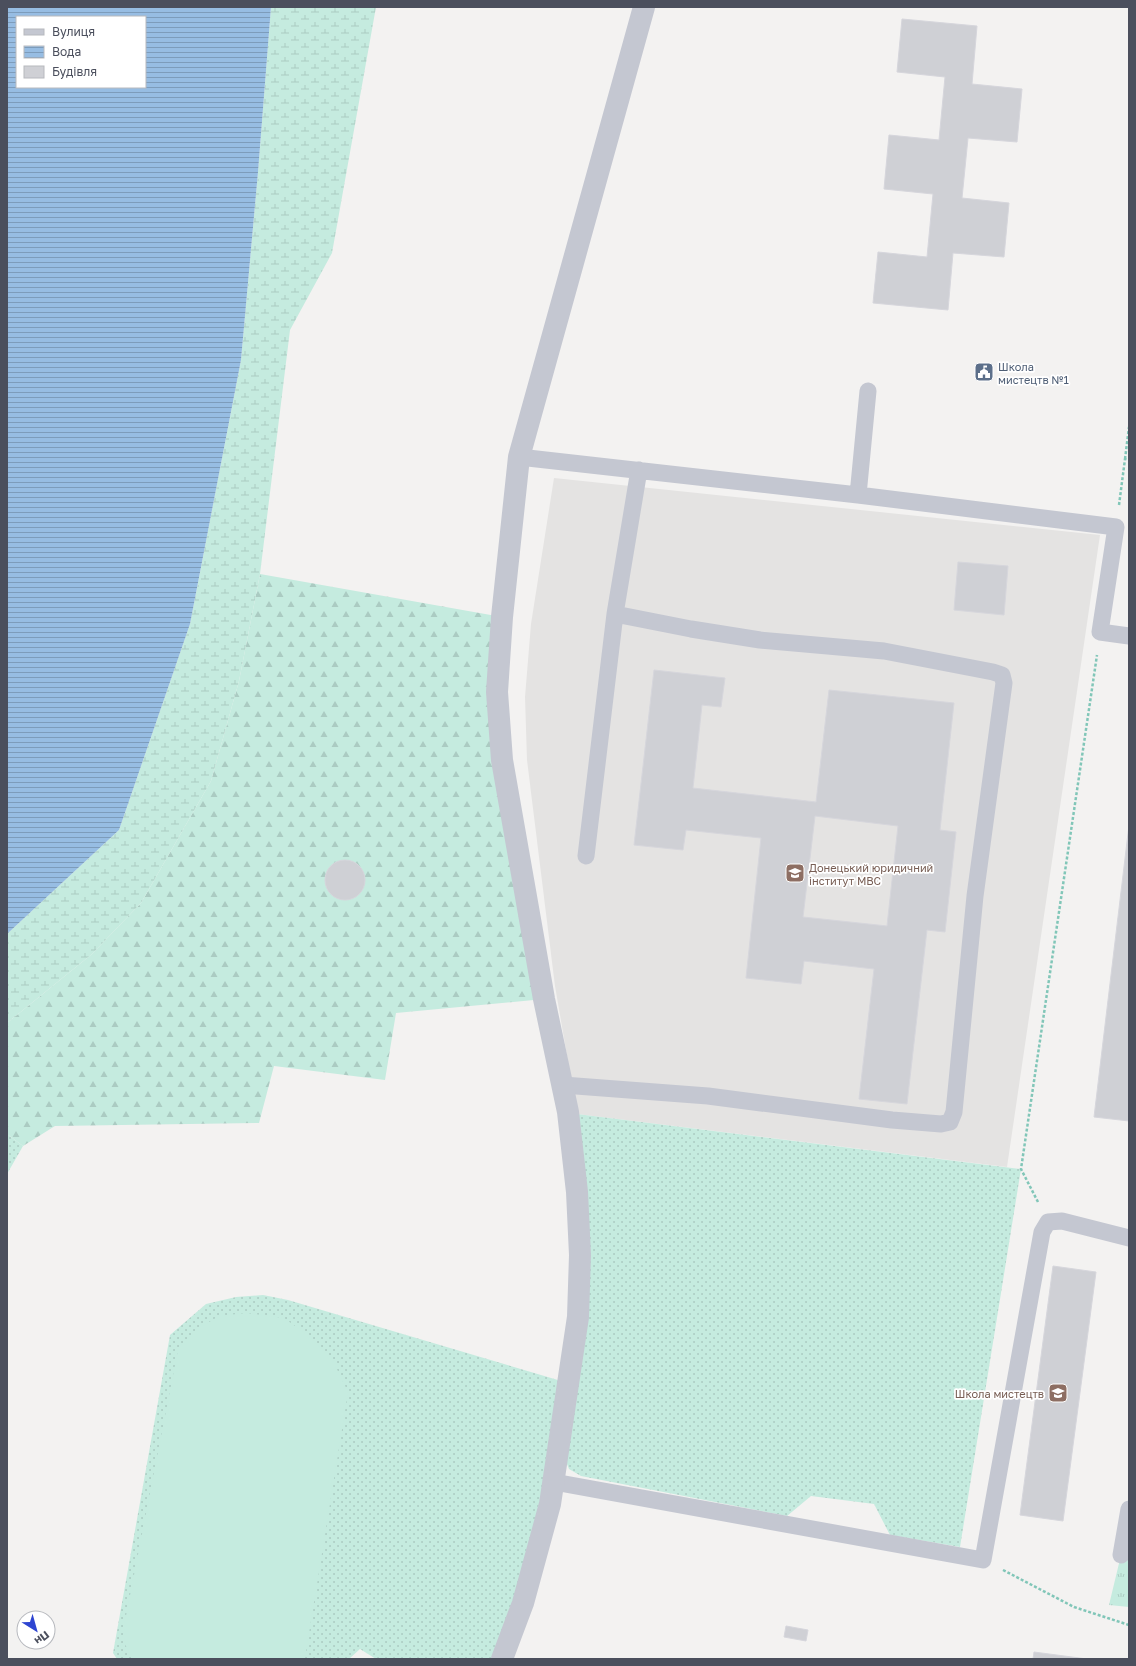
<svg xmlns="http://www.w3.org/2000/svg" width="1136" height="1666" font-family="'Golos Text',sans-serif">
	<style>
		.education { fill: #e4e3e2 }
		.grass { fill: url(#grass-dots) }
		.forest { fill: url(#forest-firs) }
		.wetland { fill: url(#wetland-marsh) }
		.park { fill: url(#park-tufts) }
		.pitch { fill: #c5ebdf }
		.water { fill: url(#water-rules); fill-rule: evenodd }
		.building { fill: #cfd0d5; stroke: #d6d6dc; fill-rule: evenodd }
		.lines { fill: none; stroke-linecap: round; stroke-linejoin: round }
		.path { stroke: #81c6b8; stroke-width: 2.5; stroke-dasharray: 3 2; stroke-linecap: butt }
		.lane { stroke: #c4c7d1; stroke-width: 17 }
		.street { stroke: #c4c7d1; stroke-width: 22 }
		.labels { text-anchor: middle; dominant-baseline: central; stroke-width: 3.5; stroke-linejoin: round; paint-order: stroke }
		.service-label { font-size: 11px; fill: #4e5e75; stroke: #fff; text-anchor: start }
		.education-label { font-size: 11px; fill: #785e54; stroke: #fff; text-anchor: start }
	</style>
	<defs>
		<pattern id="grass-dots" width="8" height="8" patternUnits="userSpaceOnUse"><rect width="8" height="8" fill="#c5ebdf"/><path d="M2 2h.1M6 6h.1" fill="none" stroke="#abcbc2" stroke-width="1.8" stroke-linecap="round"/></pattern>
		<pattern id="forest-firs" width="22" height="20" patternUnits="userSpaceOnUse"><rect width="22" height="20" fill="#c5ebdf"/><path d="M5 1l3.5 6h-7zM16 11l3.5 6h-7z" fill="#abcbc2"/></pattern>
		<pattern id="wetland-marsh" width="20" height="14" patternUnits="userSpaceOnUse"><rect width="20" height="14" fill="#c5ebdf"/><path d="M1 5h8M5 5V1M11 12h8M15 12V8" fill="none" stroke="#abcbc2"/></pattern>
		<pattern id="park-tufts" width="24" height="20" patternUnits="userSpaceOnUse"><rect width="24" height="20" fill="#c5ebdf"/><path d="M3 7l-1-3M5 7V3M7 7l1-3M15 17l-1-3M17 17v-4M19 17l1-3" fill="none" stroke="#abcbc2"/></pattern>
		<pattern id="water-rules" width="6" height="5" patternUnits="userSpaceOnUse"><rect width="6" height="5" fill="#97bde3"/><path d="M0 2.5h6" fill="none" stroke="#7d9cbb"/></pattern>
	</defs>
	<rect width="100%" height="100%" fill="#f3f2f1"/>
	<path class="education" d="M554 478 1100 535 1007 1167 577 1114 555 986 527 760 525 697 531 624Z"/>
	<path class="grass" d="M577 1114 1021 1169 960 1547 890 1535 874 1504 811 1496 787 1516 581 1476 569 1469 563 1454Z
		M7 1134 23 1146 7 1174Z
		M263 1295 288 1300 568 1383 554 1482 502 1659H376L360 1649 349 1659H117L113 1653 170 1335 206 1304 236 1297Z"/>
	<path class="forest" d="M260 574 502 617 497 692 544 999 396 1013 385 1080 274 1066 259 1123 55 1126 23 1146 7 1134V1023L92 954 141 903 211 781 239 681Z"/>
	<path class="wetland" d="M271 7H376L332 253 290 330 260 574 239 681 211 781 141 903 92 954 7 1023V934L119 830 190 624 241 360 258 172Z"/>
	<path class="park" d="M1129 1509V1607L1109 1605 1121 1555Z"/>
	<path class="pitch" d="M246 1313 284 1318 306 1334 332 1359 348 1392 305 1658 304 1659H132L124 1642 125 1621 178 1350 201 1327 219 1316Z"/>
	<path class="water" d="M7 7H271L258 172 241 360 190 624 119 830 7 934ZM17 17H145V87H17Z"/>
	<path class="building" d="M902 19 977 26 972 84 1022 89 1017 142 968 138 962 198 1009 203 1004 257 953 253 948 310 873 303 878 252 927 257 933 194 884 189 889 135 939 140 945 77 897 72Z
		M958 562 1008 566 1004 615 954 610Z
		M654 670 725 678 721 707 702 705 693 788 816 802 829 690 954 703 940 830 956 832 945 932 927 930 907 1104 859 1099 874 969 804 961 801 984 746 978 761 838 686 830 683 850 634 845ZM815 816 898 826 887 926 803 917Z
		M1129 825V1121L1094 1117Z
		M325 880a20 20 0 1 1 40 0a20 20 0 1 1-40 0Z
		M1053 1266 1096 1272 1063 1521 1020 1515Z
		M786 1626 808 1630 806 1641 784 1637Z
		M1034 1652 1087 1659H1033Z"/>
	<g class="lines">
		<path class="path" d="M1125 459 1129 427
			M1119 505 1125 459 1129 460
			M1038 1202 1021 1169 1097 655
			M1003 1570 1074 1607 1129 1625"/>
		<path class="lane" d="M519 457 858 495 1116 527 1100 632 1129 636
			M858 495 868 391
			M586 856 615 614 639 470
			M563 1085 708 1096 892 1120 941 1124 950 1122 954 1112 975 896 1004 683 1002 675 993 672 884 651 760 640 691 629 615 614
			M554 1482 983 1560 1042 1232 1048 1222 1062 1221 1129 1238
			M1121 1555 1129 1509"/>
		<path class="street" d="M502 1659 523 1603 550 1504 578 1317 580 1255 577 1192 568 1112 544 999 502 760 497 692 502 617 519 457 644 7"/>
	</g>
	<defs>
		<g id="civic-square" transform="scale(1)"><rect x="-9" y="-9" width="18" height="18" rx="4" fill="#5c6f8a" stroke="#fff"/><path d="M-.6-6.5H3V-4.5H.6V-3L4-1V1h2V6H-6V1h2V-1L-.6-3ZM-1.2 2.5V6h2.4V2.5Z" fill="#fff"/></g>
		<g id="university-square" transform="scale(1)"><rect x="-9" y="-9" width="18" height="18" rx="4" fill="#8d6e63" stroke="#fff"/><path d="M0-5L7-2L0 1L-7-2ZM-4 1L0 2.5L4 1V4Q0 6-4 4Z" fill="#fff"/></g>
		<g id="school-square" transform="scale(1)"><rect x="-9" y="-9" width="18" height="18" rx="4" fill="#8d6e63" stroke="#fff"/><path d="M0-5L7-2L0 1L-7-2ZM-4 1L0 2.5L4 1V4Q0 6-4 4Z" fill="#fff"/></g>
	</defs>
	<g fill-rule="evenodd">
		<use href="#civic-square" x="984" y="372"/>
		<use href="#university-square" x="795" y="873"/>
		<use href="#school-square" x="1058" y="1393"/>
	</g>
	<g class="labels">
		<g class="service-label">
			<text x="998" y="366">Школа<tspan x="998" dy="13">мистецтв №1</tspan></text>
		</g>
		<g class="education-label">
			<text x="809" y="867">Донецький юридичний<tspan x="809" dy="13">інститут МВС</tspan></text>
			<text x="1044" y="1393" text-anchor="end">Школа мистецтв</text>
		</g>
	</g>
	<rect width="1136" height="1666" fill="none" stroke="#4b4f5d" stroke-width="16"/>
	<rect x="16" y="16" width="130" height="72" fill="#ffffff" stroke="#b7b9be"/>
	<rect x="24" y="29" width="20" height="6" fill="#c4c7d1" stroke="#b7b9be"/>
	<text x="52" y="36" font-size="12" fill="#4b4f5d">Вулиця</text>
	<rect x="24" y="46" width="20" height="12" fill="url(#water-rules)" stroke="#b7b9be"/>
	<text x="52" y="56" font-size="12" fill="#4b4f5d">Вода</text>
	<rect x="24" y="66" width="20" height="12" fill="#cfd0d5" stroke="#b7b9be"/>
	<text x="52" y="76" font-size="12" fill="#4b4f5d">Будівля</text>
	<g transform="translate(36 1630) rotate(143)"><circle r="19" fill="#ffffff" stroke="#b7b9be"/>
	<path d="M0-3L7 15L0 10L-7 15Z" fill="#2e45d1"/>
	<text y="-6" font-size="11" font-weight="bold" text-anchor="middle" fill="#4b4f5d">Пн</text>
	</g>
</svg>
